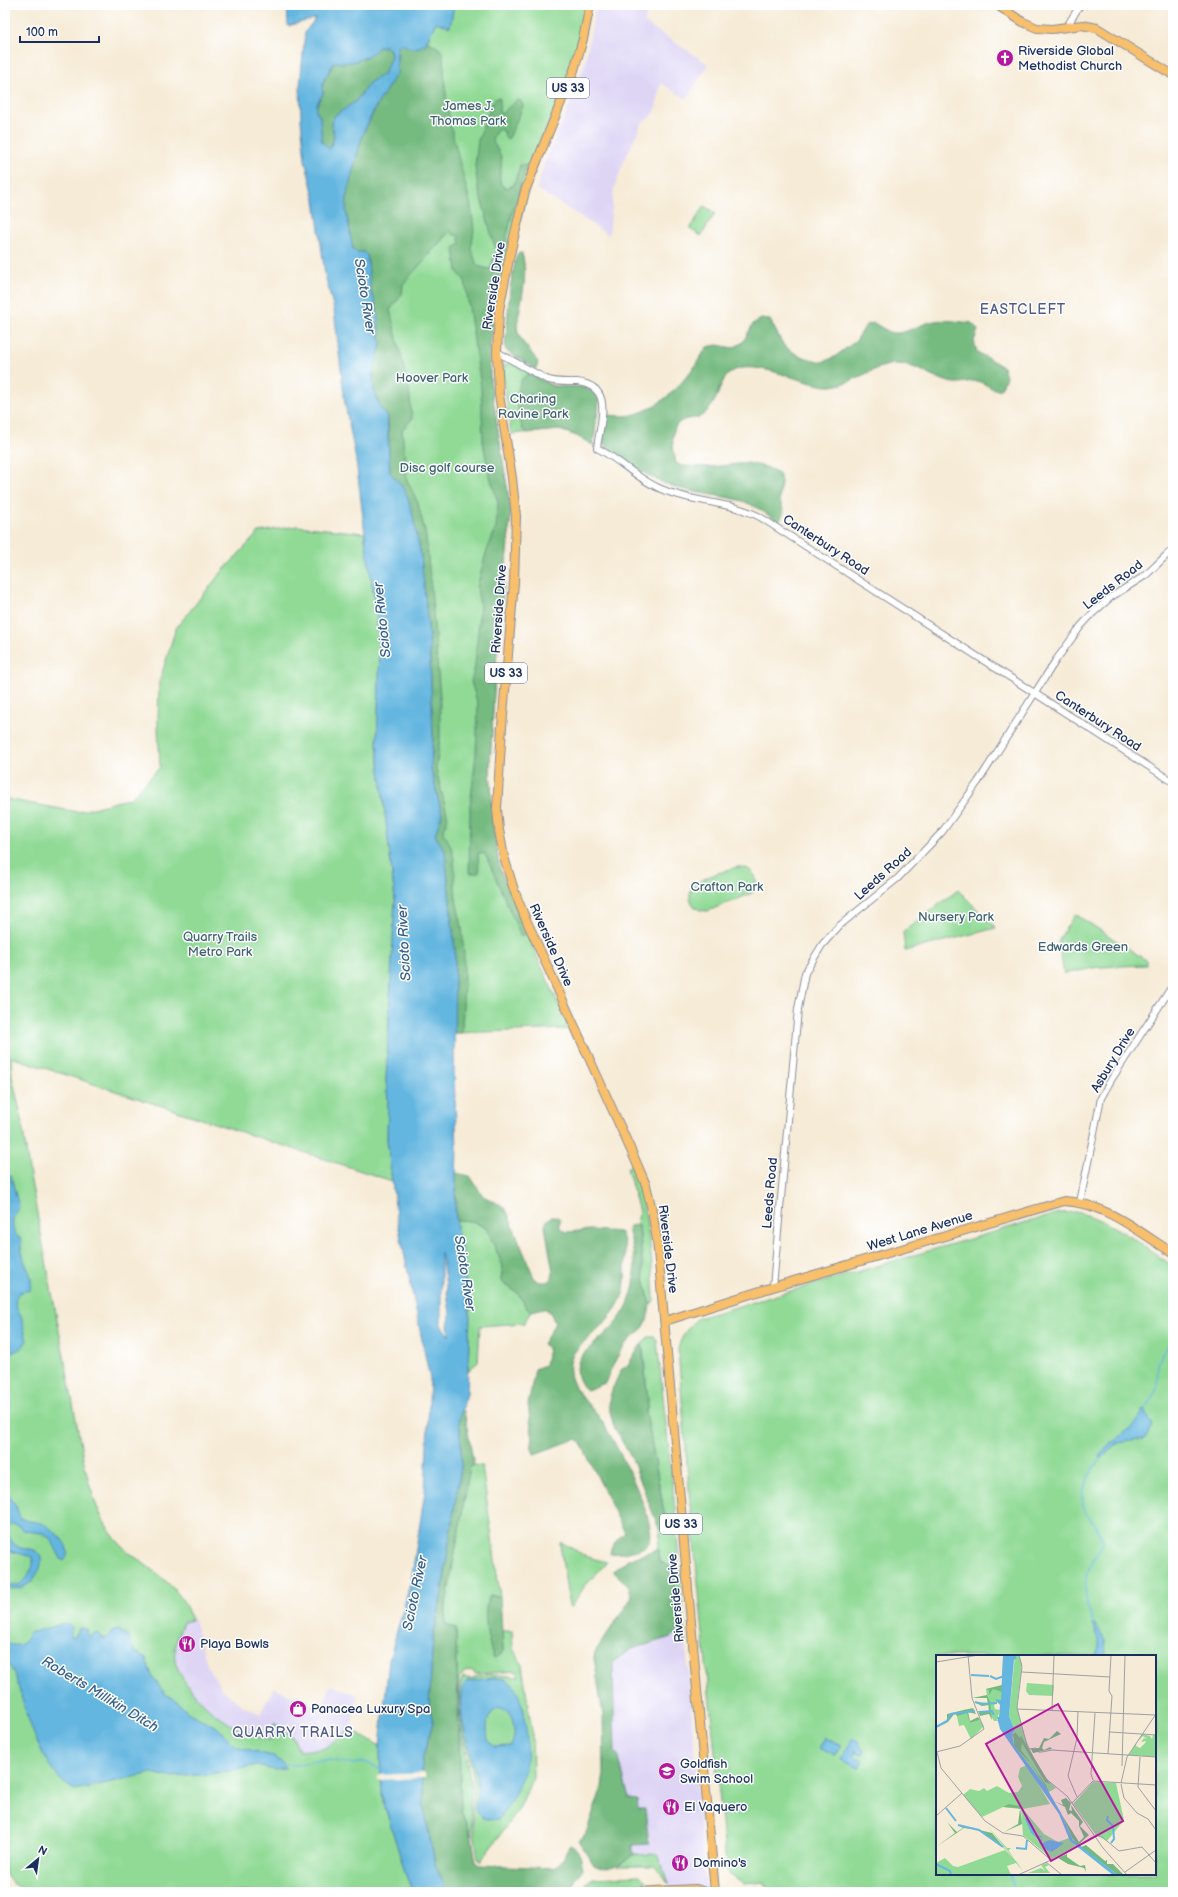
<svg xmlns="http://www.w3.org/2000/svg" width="1178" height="1897" font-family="'Balsamiq Sans',sans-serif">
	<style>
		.built { fill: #ded5f5 }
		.green { fill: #91da96; stroke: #56847a; fill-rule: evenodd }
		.forest { fill: #74ba7f; stroke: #48746e }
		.water { fill: #64b6e0; stroke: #40729f; fill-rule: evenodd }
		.pier { fill: #f6ebd6 }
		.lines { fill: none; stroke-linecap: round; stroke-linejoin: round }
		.stream { stroke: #64b6e0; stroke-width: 1.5 }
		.minor-casing { stroke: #888d9a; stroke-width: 8 }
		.major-casing { stroke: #888d9a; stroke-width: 10 }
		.minor { stroke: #fff; stroke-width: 6 }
		.major { stroke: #f8bf6c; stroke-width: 8 }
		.labels { text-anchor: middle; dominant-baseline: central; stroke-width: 3; stroke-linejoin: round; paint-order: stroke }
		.shield { fill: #fff; stroke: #5f6d8e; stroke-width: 1 }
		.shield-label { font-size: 12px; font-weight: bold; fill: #1b2f5e }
		.poi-label { font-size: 13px; fill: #1b2f5e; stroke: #fff; text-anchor: start }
		.park-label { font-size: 13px; fill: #3e626f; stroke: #fff }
		.street-label { font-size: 13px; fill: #1b2f5e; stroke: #fff }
		.water-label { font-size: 14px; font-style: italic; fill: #355e8c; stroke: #fff }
		.neighbourhood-label { font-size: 14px; letter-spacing: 1px; fill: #515b88; stroke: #fff }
		.inset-river { fill: none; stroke: #64b6e0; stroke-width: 2 }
		.inset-road { fill: none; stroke: #9ea0a6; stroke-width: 1 }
		.view { fill: #b5179e; fill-opacity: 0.15; stroke: #b5179e; stroke-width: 2 }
		.inset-edge { fill: none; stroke: #1b2f5e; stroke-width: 2 }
	</style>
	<rect width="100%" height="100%" fill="#fff"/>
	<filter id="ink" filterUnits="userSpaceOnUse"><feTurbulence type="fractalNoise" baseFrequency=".025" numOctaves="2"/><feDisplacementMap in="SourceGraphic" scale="8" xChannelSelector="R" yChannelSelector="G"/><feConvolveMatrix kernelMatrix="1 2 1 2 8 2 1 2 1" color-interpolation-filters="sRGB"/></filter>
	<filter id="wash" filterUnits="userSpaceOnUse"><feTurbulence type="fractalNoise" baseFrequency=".012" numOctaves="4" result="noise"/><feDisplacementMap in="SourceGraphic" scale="16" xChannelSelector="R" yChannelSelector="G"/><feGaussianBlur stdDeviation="0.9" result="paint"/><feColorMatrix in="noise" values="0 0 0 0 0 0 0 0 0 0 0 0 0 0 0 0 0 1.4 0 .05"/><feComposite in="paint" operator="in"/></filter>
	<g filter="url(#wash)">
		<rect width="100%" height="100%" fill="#f6ebd6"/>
		<path class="built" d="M596 5H647L645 23 708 64 687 99 661 83 655 113 642 123 624 161 614 189 609 235 537 189 545 161 565 116 585 63Z
			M194 1619 208 1668 221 1688 242 1706 260 1714 274 1687 318 1708 324 1702 331 1685 358 1695 351 1729 323 1749 299 1751 293 1737 274 1723 271 1740 259 1739 220 1719 193 1693 177 1667 175 1653 176 1640 183 1622Z
			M680 1630 682 1642 686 1643 702 1850 707 1892H667L668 1883 658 1854 633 1855V1845L649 1844 645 1809H638L629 1800 618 1755 615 1752 614 1747 615 1712 613 1664 615 1661 632 1649 672 1637Z"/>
		<path class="green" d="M454 5H590L583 39 534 167 505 280 484 276 489 306 490 380 511 512 495 672 490 767 493 827 500 869 535 952 570 1029 454 1033V995L346 210 436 22 450 26Z
			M704 206 715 213 701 236 690 229Z
			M510 362 553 386 586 388 598 407 593 445 577 436 560 430 511 434 503 375 504 366Z
			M297 526 364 533 376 607 380 650 377 744 395 900 386 1080 388 1101 387 1139 392 1181 11 1057 12 1076 20 1111 30 1176 84 1462C92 1496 101 1530 130 1553 147 1567 165 1577 179 1595 185 1602 188 1612 192 1620L183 1622C178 1636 171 1653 177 1667 190 1699 237 1737 271 1740L274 1723 293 1737 299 1751 323 1749 351 1729 380 1746 381 1794 407 1878 413 1892H59C40 1890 13 1894 5 1872V797L11 800 78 812 131 798 160 767 158 726 159 683 176 628 220 574 259 532Z
			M737 867C753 866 762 880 752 893L708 911C701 911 695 909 692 903 680 881 723 872 737 867Z
			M958 890 996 928 905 951 903 932Z
			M1075 914 1146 960V965L1099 967 1064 974 1058 941Z
			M632 1164C648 1211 652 1252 654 1301L650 1305 644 1278 639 1225H637L639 1212 627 1168Z
			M1076 1212C1111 1220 1143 1246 1173 1266V1892H771L764 1882 745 1884 727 1873 690 1503 678 1349C682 1335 687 1328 698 1318L1059 1213ZM937 1656H1155V1874H937Z
			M456 1220 473 1221 487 1229 503 1266 501 1279 503 1283 519 1294 527 1309 531 1311 524 1323 480 1326 478 1361 468 1372 470 1313Z
			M648 1337H654L657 1341 675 1508 685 1644 682 1642 672 1567 660 1562 659 1551 657 1549 660 1536 659 1529 663 1528 666 1523 646 1411 648 1402 643 1347 640 1346Z
			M474 1465 482 1466 500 1596H490L487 1600 488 1638 503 1651 502 1631H512L513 1649 522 1664 532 1731 533 1777 519 1809 480 1862 478 1858C476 1842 472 1826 472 1809 472 1800 475 1791 474 1782 473 1772 469 1762 467 1752 463 1737 455 1690 463 1677L471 1679C480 1672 508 1676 519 1677L517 1671 476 1674 471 1670 465 1672 459 1678 458 1703 464 1750 472 1786 470 1806 472 1838 461 1811 456 1628 445 1626 446 1604 470 1467Z
			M561 1542 587 1557 607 1562 584 1587 571 1607 569 1606 560 1544Z
			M658 1854 668 1883C662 1878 660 1869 655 1866H618L633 1855Z
			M640 1876 646 1881 639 1887 582 1891 585 1883 593 1878Z"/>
		<path class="forest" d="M427 41 440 49 443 54 447 106 454 140 471 206 474 230 471 248 477 266 490 269 496 251 478 188 475 166 478 140 493 101 498 97 500 99 499 111 501 114 517 100 521 101 523 106 509 138 506 139 504 132 500 129 497 130 492 139C494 145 499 151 501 157 504 169 493 183 507 188L514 185 520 165H526V169L514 206 498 275 490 348V380L511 512 495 672 490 767 493 827 500 869 527 933 521 936 485 854 478 853 479 873H469L470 806 476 754 478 705 471 682 475 666 480 606 477 587 486 553 496 528 498 503 489 473 483 443 481 387 465 281 457 271 454 248 460 244 458 235H453L450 231 403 284 402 294 390 310 409 388 412 419 402 430 407 480 418 503 426 536 431 588 440 696V738L436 769 448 818 443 833C459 852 453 875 456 898 457 908 461 918 462 928 466 963 463 998 462 1033H454L455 952 445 851 435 835 442 814 431 769 433 734 429 636 421 556 412 511 390 472 388 416 381 409 374 391 373 373 381 344 376 304 371 292 367 255 364 252H356L353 249 346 210 347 194 350 179 362 136 398 63 397 50 399 45 403 44 408 48 425 45Z
			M385 46 390 50 391 56 384 74 370 82 356 101 332 124 334 137 330 149 322 142 320 117 316 111 317 104 323 93C319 81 330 73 334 62 349 65 369 58 378 47Z
			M519 253H522C527 271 524 289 520 308 519 315 516 324 518 332 521 344 533 352 538 363L536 369 508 352 505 348 510 288 516 257Z
			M761 319 770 320 784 346 799 356 822 362 833 358 856 341 866 325 874 323C879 326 885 330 890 332 903 337 920 323 935 321 947 319 960 322 972 323L978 330 974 341 977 352 1003 367 1006 377 1001 389C990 391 986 382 976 381 967 381 958 385 949 382 932 377 916 365 898 364 874 364 855 384 832 386 807 388 753 355 730 373 720 381 720 392 714 402 712 406 708 411 704 414 701 418 693 418 687 419 667 423 673 448 676 463L681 466 710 467 748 463 766 467 779 473 781 482 779 499 784 512 779 522C766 514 754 504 739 500 714 494 688 493 664 483 643 474 621 458 603 443L604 415C613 415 624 417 632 415 666 407 690 375 707 347L717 345 733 348 743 342 753 324Z
			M529 374 553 386 583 387 596 394 599 402 593 445 577 436 560 430 527 433 522 429C520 414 510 381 529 374Z
			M456 1173 470 1176 483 1196 505 1207 535 1280 540 1282H548L552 1278 553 1272 545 1226 547 1220 552 1217H558L560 1220V1228L566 1232 591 1230 620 1232C625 1238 625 1251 625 1258 625 1270 626 1283 623 1294 616 1314 600 1327 585 1341 581 1345 576 1350 573 1354 569 1361 569 1371 571 1378 576 1394 592 1407 601 1420 612 1436 663 1530 648 1544 640 1552 621 1553 610 1554 611 1545 618 1538 625 1533L580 1441 576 1439 534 1454 531 1445 532 1433 528 1405 535 1369 545 1365 548 1348 543 1344 555 1323 550 1312 544 1308 531 1311 527 1309 519 1294 503 1283 501 1279 503 1266 487 1229 473 1221 456 1220Z
			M637 1225H639L644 1278 650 1305 647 1321 643 1328 626 1343 616 1359 605 1383 587 1390C577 1383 574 1366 581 1357 584 1352 590 1348 594 1344 607 1333 621 1320 628 1304 639 1279 635 1254 628 1229L630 1226Z
			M642 1345 648 1402 646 1411 666 1523 663 1528 659 1529 632 1459 614 1427 608 1404 612 1390 621 1370 628 1365 640 1346Z
			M461 1410 464 1411 474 1465 470 1467 446 1604 445 1625 456 1628 461 1811 472 1838 476 1862 480 1865 554 1868 558 1866 570 1846 572 1845 580 1855 583 1869 575 1879 572 1891 447 1892 435 1865 423 1802 422 1760 433 1722 429 1705 433 1637 442 1593 451 1527 462 1461 459 1419Z
			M657 1549 659 1550 660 1562 672 1567 680 1630 672 1637 632 1649 615 1661 613 1664 615 1752 618 1755 629 1799 637 1800 638 1809H645L649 1844 633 1845V1855C622 1863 608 1873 594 1865L579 1841 586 1833 602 1787 604 1773 603 1715 594 1658 595 1652 632 1597 629 1587 614 1572V1570L628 1560Z
			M490 1596H500L503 1650 501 1655 494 1658C488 1645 481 1608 490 1596Z"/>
		<path class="water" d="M287 5H454L450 27 436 22 425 45C416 48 411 51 403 44L399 45 397 50V73L375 108 362 136 347 194 346 210 353 249 356 252H364L367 255 371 292 376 304 381 344 373 373 374 391 381 409 387 416 390 472 405 490 412 511 421 556 429 636 433 734 431 769 442 814 435 835 445 851 455 952 454 1076 457 1148 455 1209 458 1237 464 1258 466 1296 470 1313 467 1394 459 1419 462 1461 451 1527 442 1593 433 1637 429 1705 433 1722 422 1760 423 1802 435 1865 447 1892H413L407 1878 381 1794 380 1746 389 1660 411 1581 425 1491 430 1379 396 1214 387 1139 388 1101 386 1080 395 900 377 744 380 650 376 607 368 559 356 460 345 404 334 310 325 275 315 200 305 160 301 120 300 85 305 32 316 18 288 26ZM385 46 390 50 391 56 384 74 370 82 356 101 334 116 332 123 334 137 330 149 322 142 320 117 316 111 317 104 323 93C319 81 330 73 334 62 350 65 368 59 379 47ZM441 1252 450 1313 448 1326 449 1336 441 1325Z
			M5 1174 11 1176 19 1208C11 1215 10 1233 21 1239 21 1245 21 1250 23 1256 26 1271 34 1271 30 1290L19 1293C12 1302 17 1307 21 1316 24 1323 24 1333 27 1340 23 1348 19 1351 11 1352L5 1359Z
			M1144 1409 1146 1410 1147 1415 1153 1425 1145 1439 1118 1443 1101 1458 1099 1456C1111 1437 1137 1431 1144 1409Z
			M5 1489 16 1506 20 1518C27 1522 34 1521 41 1523 53 1528 76 1548 64 1561L61 1559 51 1539 42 1533 25 1531 17 1525 12 1524 6 1530C10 1537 11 1544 19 1547 23 1550 29 1548 34 1550 46 1556 41 1569 35 1577 28 1588 18 1589 6 1589L5 1582 11 1585H19C27 1577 36 1569 32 1557L10 1551 5 1546Z
			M65 1623 70 1626 72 1629 70 1637H75L79 1628 87 1629 88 1635 90 1637 96 1633 100 1635 103 1638H107L112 1632 118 1629 128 1637 135 1652 146 1658 152 1676 166 1695 173 1698 189 1713 217 1727 236 1746 272 1756 283 1763 285 1769 273 1770 258 1765 212 1774 170 1777 152 1773 75 1790C42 1775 25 1710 16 1678 14 1671 8 1666 6 1659 4 1654 5 1647 5 1641 11 1647 19 1646 25 1642L29 1633Z
			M1095 1624 1105 1639 1106 1656H1096L1099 1647V1639L1093 1625Z
			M494 1678C500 1678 505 1678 509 1681 524 1692 529 1740 527 1758 525 1774 510 1808 498 1819 488 1821 479 1819 475 1809 477 1797 479 1786 476 1775 472 1755 450 1697 467 1681ZM500 1708C515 1710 517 1736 511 1746L494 1747 488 1741C487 1728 484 1714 500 1708Z
			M825 1737 841 1745 835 1756 819 1748Z
			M853 1738 859 1742V1744L864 1751V1754L858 1753 856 1750 854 1756 863 1760 859 1768 841 1760Z"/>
		<path class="pier" d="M425 1773V1778L378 1780V1775Z"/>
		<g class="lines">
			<path class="stream" d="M1145 1410 1157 1389 1158 1364 1162 1354 1173 1340
				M1095 1626C1086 1603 1080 1584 1092 1561 1095 1555 1102 1550 1102 1543 1102 1529 1091 1522 1085 1511 1077 1494 1091 1470 1101 1457
				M282 1765H297L314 1761 328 1760 354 1764 365 1762 381 1770
				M1010 1874 1015 1892"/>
		</g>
	</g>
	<g filter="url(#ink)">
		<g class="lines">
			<g class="minor-casing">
				<path id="minor" d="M1066 28 1080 5
					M497 352 546 379C556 383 566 382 577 382 615 386 600 422 597 448 619 459 637 479 661 489 693 503 729 501 760 517L1173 782
					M1080 1202 1101 1098 1111 1080 1173 985
					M773 1287 798 1009 805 973 822 945 839 926 898 878 942 832 978 782 1056 660 1081 626 1093 613 1111 597 1146 575 1173 549"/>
			</g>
			<g class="major-casing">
				<path id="major" d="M590 5 583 39 574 70 525 191 510 254 499 310 497 352 499 394 512 478 516 516 514 582 502 727 497 809 499 830 504 857 514 890 524 915 634 1157 646 1185 652 1210 657 1240 715 1892
					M997 5 1023 22 1037 28 1052 29 1082 25 1097 28 1173 75
					M665 1321 773 1287 1064 1201C1105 1203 1139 1232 1173 1253
					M633 1892 696 1889 705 1892H714"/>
			</g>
			<use href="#minor" class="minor"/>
			<use href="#major" class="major"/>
		</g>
	</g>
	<defs>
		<g id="church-disc" transform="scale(0.9)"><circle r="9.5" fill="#b5179e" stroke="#fff"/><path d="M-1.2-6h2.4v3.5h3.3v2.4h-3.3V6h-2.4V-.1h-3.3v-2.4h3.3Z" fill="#fff"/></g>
		<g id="restaurant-disc" transform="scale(0.9)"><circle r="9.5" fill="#b5179e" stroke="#fff"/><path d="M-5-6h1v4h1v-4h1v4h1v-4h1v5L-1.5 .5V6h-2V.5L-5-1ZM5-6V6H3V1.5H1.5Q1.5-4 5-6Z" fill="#fff"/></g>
		<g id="shop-disc" transform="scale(0.9)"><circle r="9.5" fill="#b5179e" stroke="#fff"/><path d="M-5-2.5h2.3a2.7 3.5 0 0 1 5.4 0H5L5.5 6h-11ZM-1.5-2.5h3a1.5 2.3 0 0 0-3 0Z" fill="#fff"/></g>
		<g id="school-disc" transform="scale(0.9)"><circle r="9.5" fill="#b5179e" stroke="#fff"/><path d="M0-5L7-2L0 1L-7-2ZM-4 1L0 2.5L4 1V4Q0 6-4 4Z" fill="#fff"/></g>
	</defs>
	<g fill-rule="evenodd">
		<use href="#church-disc" x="1005" y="58"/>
		<use href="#restaurant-disc" x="187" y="1644"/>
		<use href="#shop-disc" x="298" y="1709"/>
		<use href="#school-disc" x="667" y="1771"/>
		<use href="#restaurant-disc" x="671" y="1807"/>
		<use href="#restaurant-disc" x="680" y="1863"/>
	</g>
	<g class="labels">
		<g class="shield">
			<rect x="547" y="78" width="42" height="20" rx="3"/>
			<rect x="485" y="663" width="42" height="20" rx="3"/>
			<rect x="660" y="1514" width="42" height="20" rx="3"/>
		</g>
		<g class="shield-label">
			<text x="568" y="88">US 33</text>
			<text x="506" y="673">US 33</text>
			<text x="681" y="1524">US 33</text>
		</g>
		<g class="poi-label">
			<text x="1018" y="51">Riverside Global<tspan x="1018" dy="15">Methodist Church</tspan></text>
			<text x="200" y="1644">Playa Bowls</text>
			<text x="311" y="1709">Panacea Luxury Spa</text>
			<text x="680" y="1764">Goldfish<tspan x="680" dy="15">Swim School</tspan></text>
			<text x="684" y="1807">El Vaquero</text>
			<text x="693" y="1863">Domino's</text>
		</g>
		<g class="park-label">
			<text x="468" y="106">James J.<tspan x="468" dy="15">Thomas Park</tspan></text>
			<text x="432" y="378">Hoover Park</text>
			<text x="533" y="399">Charing<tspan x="533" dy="15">Ravine Park</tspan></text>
			<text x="447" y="468">Disc golf course</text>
			<text x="727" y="887">Crafton Park</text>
			<text x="956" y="917">Nursery Park</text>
			<text x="220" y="937">Quarry Trails<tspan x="220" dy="15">Metro Park</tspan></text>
			<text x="1083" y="947">Edwards Green</text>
		</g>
		<g class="street-label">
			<text transform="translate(494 286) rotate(-81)">Riverside Drive</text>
			<text transform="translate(826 545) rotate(33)">Canterbury Road</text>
			<text transform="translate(1113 585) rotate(-38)">Leeds Road</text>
			<text transform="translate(499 609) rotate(-86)">Riverside Drive</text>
			<text transform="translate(1098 721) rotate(33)">Canterbury Road</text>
			<text transform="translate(883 874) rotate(-42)">Leeds Road</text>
			<text transform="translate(551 945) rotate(66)">Riverside Drive</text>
			<text transform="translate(1113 1060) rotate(-59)">Asbury Drive</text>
			<text transform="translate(770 1193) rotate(-85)">Leeds Road</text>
			<text transform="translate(920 1231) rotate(-17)">West Lane Avenue</text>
			<text transform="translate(668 1249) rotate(83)">Riverside Drive</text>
			<text transform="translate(676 1598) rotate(-95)">Riverside Drive</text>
		</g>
		<g class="water-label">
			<text transform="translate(365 296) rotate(81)">Scioto River</text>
			<text transform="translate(382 620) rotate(-96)">Scioto River</text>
			<text transform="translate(404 943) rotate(-93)">Scioto River</text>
			<text transform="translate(465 1273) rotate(81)">Scioto River</text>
			<text transform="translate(415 1593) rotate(-78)">Scioto River</text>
			<text transform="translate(100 1694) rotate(31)">Roberts Millikin Ditch</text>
		</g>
		<g class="neighbourhood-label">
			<text x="1023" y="309">EASTCLEFT</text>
			<text x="293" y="1732">QUARRY TRAILS</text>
		</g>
	</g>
	<g transform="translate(936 1655)">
		<rect width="220" height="220" fill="#f6ebd6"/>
		<path d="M79 0H83L86 9 81 51 89 83 106 120 120 133 113 137 78 91 79 76 73 61ZM91 28 118 30 117 41 93 40 90 36ZM68 30 65 45 58 50 59 54 64 55 61 65 63 66H58L53 58 50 34ZM31 54 34 68 44 65 48 71 35 84 28 70 23 71 20 57ZM206 79 214 81 216 84 217 80H220V102L193 100 201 87 200 91 204 93 209 88 210 86 205 87 208 83 211 84 207 81 201 87ZM91 110 114 149 87 154 108 179 122 187 133 183 140 192 116 204 87 180 85 154 67 152 46 162 27 140 34 134 43 136 48 133 51 136 61 131 73 138 82 137 86 131 82 122 84 113ZM157 127 180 128 188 165 171 186 160 180 137 149ZM51 171 71 193H75L72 196H73L87 216 80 208 71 211 75 220H0V208L9 203 17 211 22 212 69 195 81 207ZM110 208 113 210 109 212 114 218H92L105 213 109 216 105 210Z" fill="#91da96"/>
		<path d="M66 7 67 20 68 7 66 37 57 34 53 40V35L50 34 66 30ZM51 40 54 47 56 65 53 59 44 61 42 56H53V50L46 51 38 47 52 48 51 43H36ZM37 53 40 59 32 57 34 66 42 62 44 65 34 68 31 58 21 61 19 58 12 67 2 72 11 66V59ZM121 76 125 79 108 87 106 93 108 95 114 92 116 94 97 98 95 94 103 93 108 83 113 84ZM79 77 89 89 84 83 86 78 85 81 114 129 109 127 86 88 85 95 88 99 110 130 113 137 95 109 78 91 77 80 75 87 73 86V82ZM130 143 135 148 133 155 136 156 135 150 147 167 144 171 153 180 142 190 136 183 126 160 143 187 148 182 143 171V166L135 158 132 160 129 152 118 146 127 150 125 145ZM73 149 84 151 86 169 68 177 82 169 84 154 81 153 67 152 46 162ZM11 167 21 177 27 173 22 170 56 178 80 207 67 192 42 175 28 173 0 192 19 178ZM150 190 169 206 171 205V209H177L188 220H182L145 192ZM131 199V202L144 211 149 210 150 217 148 213 132 209 122 203Z" fill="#74ba7f"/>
		<path d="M67 0H79L81 3 78 5 73 61 79 76 76 79 78 90 110 132 125 158 137 185 182 220H177L134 186 123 159 64 74 61 62H63L64 50 59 44 65 45ZM91 161 97 171 98 179 107 182 102 183 106 184 105 189 113 185 128 188 116 197 111 195 103 188 105 184H102L95 178 89 164Z" fill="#64b6e0"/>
		<path class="inset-river" d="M35 20 53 21M54 21 60 24 68 21M39 47 46 49 61 48M43 57 56 56 58 60M0 72 11 66 15 59 39 56M10 153 20 166M172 161 171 165 177 171 178 184 175 188M22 170 43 175 67 192M80 193 90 194 91 185M0 209 14 216 15 220"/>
		<path class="inset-road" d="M83 0 86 12 81 53 92 94 109 123 131 141 167 193 191 220M0 7 43 0M86 17 174 22M81 54 220 60M116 55 118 0M174 77 220 80M93 94 100 93 102 97H106L116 95 220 102M0 97 24 91 48 74 36 43 32 0M1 97 5 113 49 166 67 178 87 181 115 205M172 99 176 41 173 36 175 0M204 102 202 132 220 156M186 111 189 0M157 125 155 119 159 58M185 128 191 102 220 59M185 129 188 143 201 158 212 164 220 175M141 142 132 121 141 83 142 56M136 148 157 126 220 130M0 161 26 138M159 180 166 182 183 196 206 192 220 208M110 207 126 220M189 217 220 195M82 220 126 200 158 181"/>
		<path class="view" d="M122 49 187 166 115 206 50 89Z"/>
		<rect width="220" height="220" class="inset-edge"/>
	</g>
	<rect width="1178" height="1897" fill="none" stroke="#fff" stroke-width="20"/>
	<g transform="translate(38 1859) rotate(29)" stroke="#ffffff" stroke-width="3" paint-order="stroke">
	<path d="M0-3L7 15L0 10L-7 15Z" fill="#1b2f5e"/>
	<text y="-6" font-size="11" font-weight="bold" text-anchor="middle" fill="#1b2f5e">N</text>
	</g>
	<path d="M20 36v6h79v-6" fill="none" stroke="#1b2f5e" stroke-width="2"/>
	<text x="26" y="36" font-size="12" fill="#1b2f5e" stroke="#ffffff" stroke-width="3" paint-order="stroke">100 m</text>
</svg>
